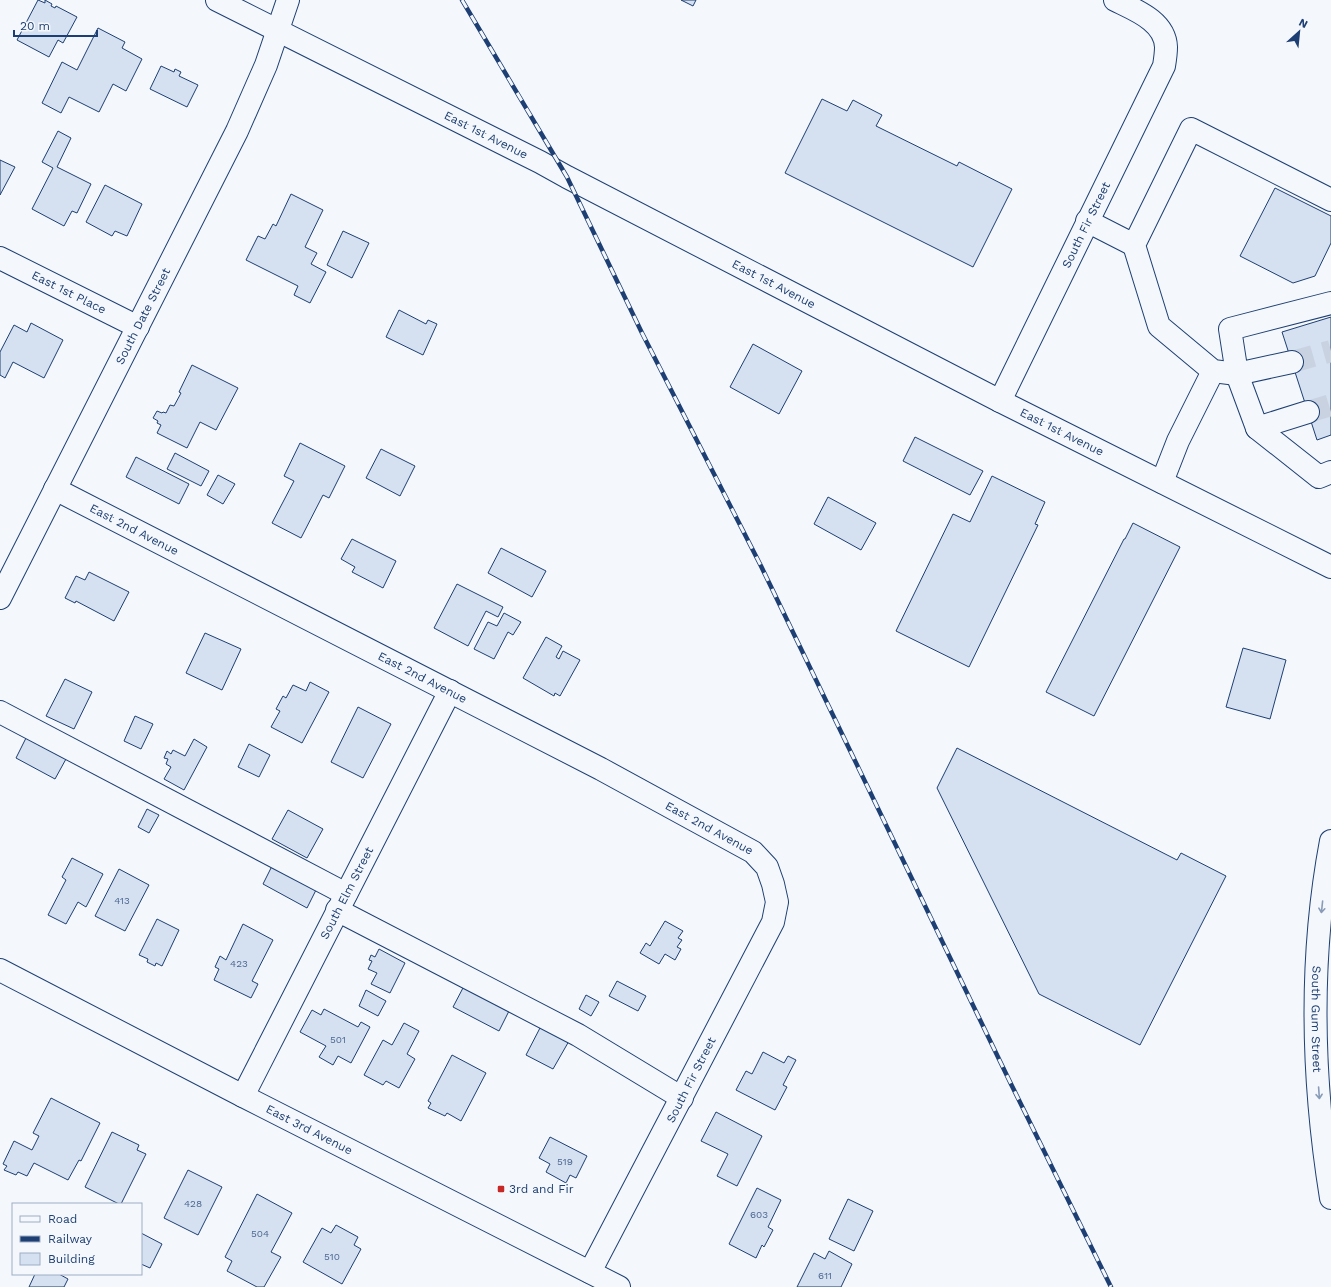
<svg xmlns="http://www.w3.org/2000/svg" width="1331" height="1287" font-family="'Work Sans',sans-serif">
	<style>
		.building { fill: #d5e0f0; stroke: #1d3f73 }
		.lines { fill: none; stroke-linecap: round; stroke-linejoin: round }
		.minor-tunnel { stroke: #c9d2e0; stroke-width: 22; stroke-dasharray: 22 11; stroke-linecap: butt }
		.minor-casing { stroke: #1d3f73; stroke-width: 24 }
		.major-casing { stroke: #1d3f73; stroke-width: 24 }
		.minor { stroke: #f4f7fb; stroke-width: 22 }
		.major { stroke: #f4f7fb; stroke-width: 22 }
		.rail-casing { stroke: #1d3f73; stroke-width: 4.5 }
		.rail { stroke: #f4f7fb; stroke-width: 3; stroke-dasharray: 9; stroke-linecap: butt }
		.oneway { stroke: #889bb7 }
		.poi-dot { fill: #c62828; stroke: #f4f7fb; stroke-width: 1.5 }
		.labels { text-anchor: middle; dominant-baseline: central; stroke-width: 3; stroke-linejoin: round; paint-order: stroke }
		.number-label { font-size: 10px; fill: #4b6792 }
		.street-label { font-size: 12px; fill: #1d3f73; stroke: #f4f7fb }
		.poi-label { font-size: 12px; fill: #1d3f73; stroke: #f4f7fb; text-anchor: start }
	</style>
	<rect width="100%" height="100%" fill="#f4f7fb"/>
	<path class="building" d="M38 0 45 3V0L52 4 51 6 55 8 56 6 77 17 63 43 58 40 49 57 17 40Z
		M681 0H696L693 6Z
		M98 28 125 42 122 48 142 59 126 91 113 84 99 112 69 97 61 113 42 103 62 62 77 70Z
		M161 66 174 72 175 69 181 72 179 76 198 85 187 107 150 89Z
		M822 99 847 111 853 100 882 115 876 126 957 166 959 162 1012 189 973 267 785 173Z
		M58 131 71 138 57 167 91 184 77 213 72 211 64 226 32 209 53 168 42 162Z
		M0 160 15 167 0 195Z
		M105 185 142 204 127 236 115 231 112 236 86 222Z
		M1275 188 1331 216V243L1315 276 1293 283 1240 256Z
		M291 194 323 210 305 247 317 253 311 264 326 272 310 303 294 295 298 286 246 260 258 236 265 239 273 224 276 226Z
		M343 231 369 243 352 278 327 265Z
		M399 310 426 324 428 320 437 324 423 355 386 337Z
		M1331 317V435L1317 440 1282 332Z
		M31 323 63 340 44 378 13 362 5 378 0 375V352L14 325 27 332Z
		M753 344 802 371 779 414 730 387Z
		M192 365 238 388 216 430 200 422 187 448 157 433 161 425 157 423 158 421 153 418 157 411 162 413 163 412 166 413 170 405 174 406 181 393 179 392Z
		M915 437 983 471 970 495 903 461Z
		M300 443 345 466 329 498 323 495 301 538 272 523 294 481 284 476Z
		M381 449 415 466 400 496 366 478Z
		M175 453 209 471 201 486 167 469Z
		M136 457 189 484 179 504 126 477Z
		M218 475 235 484 223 504 207 495Z
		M992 476 1045 502 1035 524 1038 525 969 667 896 631 953 514 970 522Z
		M828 497 876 523 861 550 814 524Z
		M1133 523 1180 547 1094 716 1046 692 1124 539H1125Z
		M352 539 396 561 383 588 352 572 355 567 341 559Z
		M501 548 546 571 532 597 488 573Z
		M89 572 129 592 114 621 76 601 75 603 65 598 76 576 85 580Z
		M457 584 503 607 498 617 486 611 468 646 434 628Z
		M504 613 521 622 513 635 508 632 494 659 474 649 488 622 497 626Z
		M205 633 241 649 222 690 186 673Z
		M546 637 562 646 556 657 559 659 563 651 580 660 560 696 555 693 554 696 523 678Z
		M1243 648 1286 660 1270 719 1226 707Z
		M65 679 92 692 74 729 46 716Z
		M310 682 329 692 302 743 271 727 280 711 276 709 283 696 286 698 293 685 306 691Z
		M358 707 391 724 363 778 331 762Z
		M135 716 153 724 141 749 124 741Z
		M26 738 66 759 55 779 16 758Z
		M194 739 207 747 184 790 164 779 171 767 166 764 168 759 164 758 167 751 171 754 173 750 185 756Z
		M249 744 270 755 259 777 238 767Z
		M957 748 1177 860 1181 853 1226 876 1140 1045 1039 994 937 788Z
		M147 809 159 815 149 833 138 827Z
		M288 810 323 829 307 858 272 839Z
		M72 858 103 874 86 907 78 902 66 924 48 915 66 880 62 877Z
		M272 866 316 890 307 908 263 884Z
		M119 869 149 885 125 931 95 916Z
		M157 919 179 930 162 966 156 963 155 966 147 962 148 959 139 955Z
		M665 921 683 931 678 938 682 940 677 947 681 949 675 960 665 954 659 964 640 953 646 943 650 946Z
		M243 924 273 940 252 981 258 984 251 998 214 980 219 969 215 967 220 956 226 960Z
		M379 949 405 963 390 993 371 984 377 973 368 969 372 961 369 960 371 955 375 957Z
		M617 981 646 996 638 1011 609 996Z
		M464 986 510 1009 499 1031 453 1007Z
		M366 990 386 1001 378 1016 359 1006Z
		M586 995 599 1002 591 1016 579 1009Z
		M324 1009 358 1027 361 1022 370 1027 351 1063 338 1056 333 1065 319 1057 326 1046 300 1032 312 1010 321 1015Z
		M404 1023 419 1031 407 1054 415 1059 399 1088 386 1081 383 1085 364 1075 383 1040 392 1045Z
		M541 1026 569 1041 553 1069 526 1055Z
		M763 1052 784 1063 788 1056 796 1060 783 1085 787 1087 775 1110 736 1090 746 1071 752 1074Z
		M452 1055 486 1073 461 1121 447 1113 445 1116 428 1108 431 1103 428 1101Z
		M51 1098 100 1123 81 1161 79 1160 68 1180 34 1163 27 1176 18 1172 16 1175 4 1170 7 1166 3 1164 14 1141 32 1150 39 1136 33 1133Z
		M716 1112 762 1136 737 1186 717 1176 728 1154 701 1141Z
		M112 1132 139 1145 137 1150 146 1154 121 1204H119L85 1187Z
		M550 1137 587 1156 576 1178 570 1175 566 1183 546 1172 550 1164 539 1158Z
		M188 1170 222 1187 198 1235 164 1218Z
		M757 1188 781 1200 768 1227 773 1230 764 1247 762 1245 756 1258 729 1244Z
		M257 1194 292 1213 271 1252 281 1257 264 1287H257L227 1271 232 1261 225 1257Z
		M848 1199 873 1211 854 1251 829 1239Z
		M336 1225 358 1237 354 1245 361 1249 342 1284 303 1262 322 1228 331 1233Z
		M141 1233 162 1244 150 1268 141 1264Z
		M829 1251 852 1264 841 1287H797L814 1253 825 1259Z
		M35 1274H59L68 1279 64 1287H29Z"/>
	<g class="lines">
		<path class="minor-tunnel" d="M1292 362 1331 351
			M1308 412 1331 405"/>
		<g class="minor-casing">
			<g id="minor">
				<path d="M1087 221 1134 245"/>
				<path id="s1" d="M0 258 138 327"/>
				<path d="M1292 362 1237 374 1213 371 1159 326 1134 245 1191 129 1331 200"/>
				<path id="s2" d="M1000 401 1164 66C1165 60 1166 53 1166 47 1165 21 1135 10 1115 0"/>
				<path d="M1308 412 1257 428 1237 374 1230 329 1331 303"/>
				<path d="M1257 428 1319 477 1331 472"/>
				<path d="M1162 482 1178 441 1213 371"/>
				<path id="s3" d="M55 489 601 769 753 852 767 867 773 884 777 902 773 922 590 1272"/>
				<path id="s4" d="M0 598 237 131 266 65 288 0"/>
				<path d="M0 712 346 894"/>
				<path d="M337 910 578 1035 682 1098"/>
				<path id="s5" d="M0 970 243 1096 619 1287"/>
				<path id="s6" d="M243 1096 450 691"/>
			</g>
		</g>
		<g class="major-casing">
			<g id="major">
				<path id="s7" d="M217 0 540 162 567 177 1000 401 1331 567"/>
				<path id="s8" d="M1331 841C1309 958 1312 1080 1331 1198"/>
			</g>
		</g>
		<use href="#minor" class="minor"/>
		<use href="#major" class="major"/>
		<g class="rail-casing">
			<path id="rail" d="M462 0 567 177 642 333 761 566 1011 1084 1111 1287"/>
		</g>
		<use href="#rail" class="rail"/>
	</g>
	<defs><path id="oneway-shaft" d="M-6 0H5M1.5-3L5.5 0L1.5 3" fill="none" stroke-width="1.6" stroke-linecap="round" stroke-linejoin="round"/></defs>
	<g class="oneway">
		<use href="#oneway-shaft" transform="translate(1322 907) rotate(96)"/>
		<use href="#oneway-shaft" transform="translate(1319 1093) rotate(86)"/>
	</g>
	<rect class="poi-dot" x="497" y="1185" width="8" height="8" rx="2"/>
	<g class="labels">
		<g class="number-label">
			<text x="122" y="900">413</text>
			<text x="239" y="963">423</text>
			<text x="338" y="1039">501</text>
			<text x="565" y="1161">519</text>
			<text x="193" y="1203">428</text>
			<text x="759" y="1214">603</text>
			<text x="260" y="1233">504</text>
			<text x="332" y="1256">510</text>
			<text x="825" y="1275">611</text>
		</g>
		<g class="street-label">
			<text stroke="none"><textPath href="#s7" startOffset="301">East 1st Avenue</textPath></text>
			<text stroke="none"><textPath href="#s2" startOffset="196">South Fir Street</textPath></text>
			<text stroke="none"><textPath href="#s7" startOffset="625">East 1st Avenue</textPath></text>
			<text stroke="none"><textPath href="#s1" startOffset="77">East 1st Place</textPath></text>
			<text stroke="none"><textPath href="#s4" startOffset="316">South Date Street</textPath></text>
			<text stroke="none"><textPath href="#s7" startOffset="949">East 1st Avenue</textPath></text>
			<text stroke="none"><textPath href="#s3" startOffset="89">East 2nd Avenue</textPath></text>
			<text stroke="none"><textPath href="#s3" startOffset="413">East 2nd Avenue</textPath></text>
			<text stroke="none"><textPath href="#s3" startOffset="737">East 2nd Avenue</textPath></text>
			<text stroke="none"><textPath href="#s6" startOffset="228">South Elm Street</textPath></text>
			<text stroke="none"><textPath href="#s8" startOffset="179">South Gum Street</textPath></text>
			<text transform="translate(691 1080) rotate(-63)">South Fir Street</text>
			<text stroke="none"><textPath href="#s5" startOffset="348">East 3rd Avenue</textPath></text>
		</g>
		<g class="poi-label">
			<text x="509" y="1189">3rd and Fir</text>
		</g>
	</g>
	<rect x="12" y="1203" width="130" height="72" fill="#f4f7fb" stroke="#9eadc5"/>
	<rect x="20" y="1216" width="20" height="6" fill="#f4f7fb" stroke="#9eadc5"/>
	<text x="48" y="1223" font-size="12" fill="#1d3f73">Road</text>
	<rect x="20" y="1236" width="20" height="6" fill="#1d3f73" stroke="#9eadc5"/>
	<text x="48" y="1243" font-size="12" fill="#1d3f73">Railway</text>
	<rect x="20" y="1253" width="20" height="12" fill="#d5e0f0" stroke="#9eadc5"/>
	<text x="48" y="1263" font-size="12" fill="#1d3f73">Building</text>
	<g transform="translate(1299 32) rotate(27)" stroke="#f4f7fb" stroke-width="3" paint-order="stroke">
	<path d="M0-3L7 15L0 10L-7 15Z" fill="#1d3f73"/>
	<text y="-6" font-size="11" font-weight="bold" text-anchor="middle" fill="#1d3f73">N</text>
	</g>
	<path d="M14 30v6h83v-6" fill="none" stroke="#1d3f73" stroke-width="2"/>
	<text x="20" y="30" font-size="12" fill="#1d3f73" stroke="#f4f7fb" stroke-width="3" paint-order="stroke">20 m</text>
</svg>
